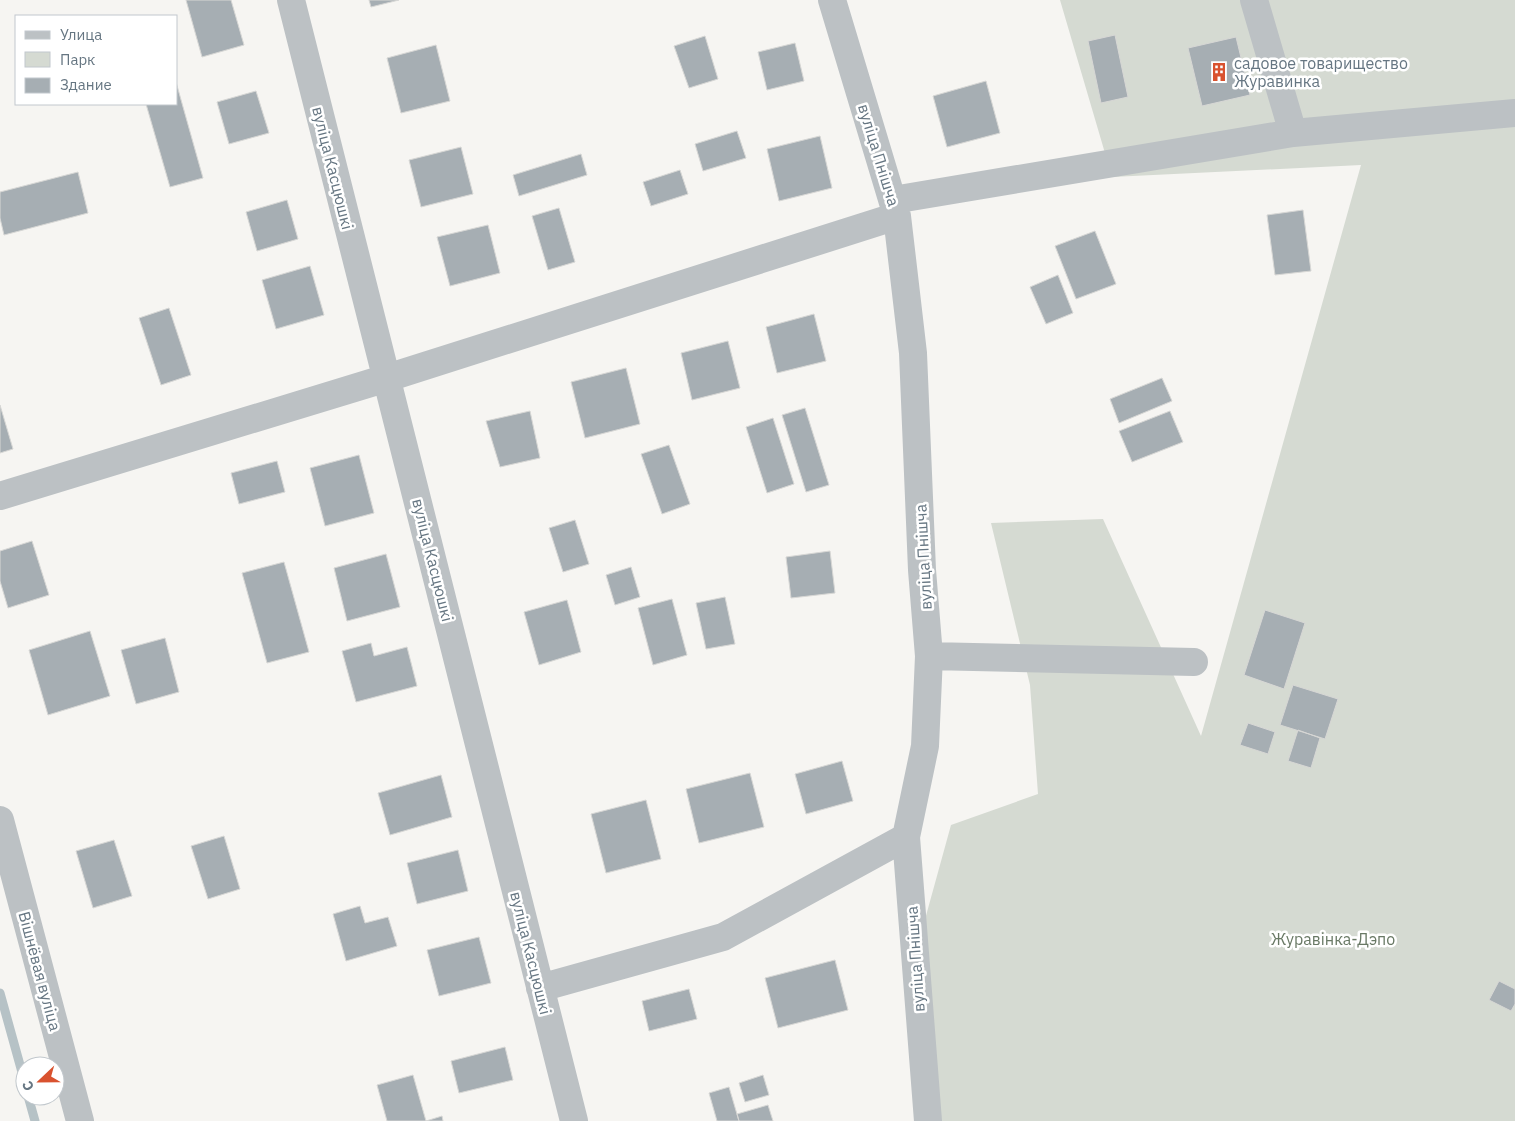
<svg xmlns="http://www.w3.org/2000/svg" width="1515" height="1121" font-family="'IBM Plex Sans',sans-serif">
	<style>
		.green { fill: #d5dad2 }
		.lines { fill: none; stroke-linecap: round; stroke-linejoin: round }
		.stream { stroke: #b6c2c6; stroke-width: 9 }
		.building { fill: #a6aeb3; stroke: #d7d7d5 }
		.minor { stroke: #bcc1c4; stroke-width: 28 }
		.labels { text-anchor: middle; dominant-baseline: central; stroke-width: 5; stroke-linejoin: round; paint-order: stroke }
		.poi-label { font-size: 16px; fill: #667682; stroke: #fff; text-anchor: start }
		.street-label { font-size: 16px; fill: #667682; stroke: #fff }
		.park-label { font-size: 16px; fill: #697965; stroke: #fff }
	</style>
	<rect width="100%" height="100%" fill="#f6f5f2"/>
	<path class="green" d="M1060 0H1515V1121H936L924 923 951 825 1038 794 1030 685 991 523 1103 519 1201 736 1361 165 1112 177Z"/>
	<g class="lines">
		<path class="stream" d="M0 993 25 1083
			M28 1096 35 1121"/>
	</g>
	<path class="building" d="M186 0H231L244 45 202 57Z
		M369 0H399L371 7Z
		M1115 35 1128 97 1101 103 1088 41Z
		M705 36 718 79 689 88 674 46Z
		M1236 37 1250 95 1202 106 1188 48Z
		M795 43 804 81 767 90 758 52Z
		M436 45 450 101 401 113 387 58Z
		M986 81 1000 133 947 147 933 96Z
		M176 82 203 178 170 187 146 104H176Z
		M256 91 269 133 229 144 217 102Z
		M737 131 746 158 703 171 695 144Z
		M820 136 832 188 779 201 767 149Z
		M461 147 473 194 421 207 409 160Z
		M581 154 587 175 519 196 513 175Z
		M680 170 688 194 651 206 643 182Z
		M78 172 88 213 4 235 0 218V192Z
		M287 200 298 239 257 251 246 212Z
		M559 208 575 262 548 270 532 216Z
		M1303 210 1311 271 1275 275 1267 215Z
		M488 225 500 273 450 286 437 237Z
		M1095 231 1116 284 1076 299 1055 246Z
		M310 266 324 315 276 329 262 280Z
		M1058 275 1073 313 1046 324 1030 287Z
		M169 308 191 375 161 385 139 318Z
		M814 314 826 361 777 373 766 327Z
		M728 341 740 388 692 400 681 353Z
		M626 368 640 424 585 438 571 382Z
		M1162 378 1172 401 1119 423 1110 399Z
		M0 405 13 449 0 453Z
		M805 408 829 485 806 492 782 415Z
		M530 411 540 458 500 467 486 421Z
		M1170 411 1183 442 1132 462 1119 431Z
		M773 418 794 484 767 493 746 427Z
		M669 445 690 504 662 514 641 454Z
		M359 455 374 513 325 526 310 468Z
		M277 461 285 492 239 504 231 473Z
		M575 520 589 564 563 572 549 528Z
		M32 541 49 595 8 608 0 581V551Z
		M830 551 835 593 791 598 786 557Z
		M386 554 400 607 347 621 334 568Z
		M284 562 309 652 267 663 242 573Z
		M631 567 640 597 615 605 606 575Z
		M725 597 735 644 706 649 696 603Z
		M672 599 687 655 653 665 638 608Z
		M567 600 581 652 539 665 524 612Z
		M1265 610 1305 623 1284 689 1244 675Z
		M90 631 110 696 48 715 29 650Z
		M165 638 179 692 136 704 121 650Z
		M371 643 374 656 407 647 417 686 356 702 342 651Z
		M1293 685 1338 699 1325 739 1280 725Z
		M1248 723 1275 732 1268 754 1240 745Z
		M1298 730 1320 738 1311 768 1288 761Z
		M842 761 853 801 806 814 795 774Z
		M750 773 764 827 699 843 686 789Z
		M441 775 452 817 390 835 378 793Z
		M646 800 661 859 606 873 591 814Z
		M224 836 240 889 208 899 191 846Z
		M114 840 132 896 93 908 76 851Z
		M458 850 468 891 417 904 407 863Z
		M360 906 365 923 388 917 397 946 346 961 333 914Z
		M479 937 491 983 439 996 427 950Z
		M835 960 848 1010 778 1028 765 978Z
		M1499 981 1515 989V1004L1511 1011 1489 1000Z
		M689 989 697 1019 649 1031 642 1001Z
		M505 1047 513 1080 459 1093 451 1061Z
		M413 1075 426 1121 442 1116 443 1121H387L377 1085Z
		M763 1075 769 1095 745 1102 739 1083Z
		M729 1087 739 1121H717L709 1093Z
		M768 1105 773 1121H739L737 1114Z"/>
	<g class="lines">
		<path class="minor" d="M291 0 574 1121
			M832 0 897 216 913 353 922 570 929 656 925 746 906 837 928 1121
			M1254 0 1293 133
			M893 200 1293 133 1515 113
			M0 496 387 378 897 216
			M929 656 1194 662
			M0 820 80 1121
			M540 988 723 937 906 837"/>
	</g>
	<defs>
		<g id="building-bare" transform="scale(1.5)"><path d="M-4-6H4V6H1V3H-1V6H-4ZM-2.5-4.3h1.7v1.8h-1.7ZM.8-4.3h1.7v1.8H.8ZM-2.5-1h1.7V.8h-1.7ZM.8-1h1.7V.8H.8Z" fill="#d9522f" stroke="#fff" stroke-width="2.5" paint-order="stroke"/></g>
	</defs>
	<g fill-rule="evenodd">
		<use href="#building-bare" x="1219" y="72"/>
	</g>
	<g class="labels">
		<g class="poi-label">
			<text x="1234" y="63">садовое товарищество<tspan x="1234" dy="18">Журавинка</tspan></text>
		</g>
		<g class="street-label">
			<text transform="translate(879 155) rotate(73)">вуліца Пнішча</text>
			<text transform="translate(333 168) rotate(76)">вуліца Касцюшкі</text>
			<text transform="translate(923 557) rotate(-93)">вуліца Пнішча</text>
			<text transform="translate(433 560) rotate(76)">вуліца Касцюшкі</text>
			<text transform="translate(531 953) rotate(76)">вуліца Касцюшкі</text>
			<text transform="translate(915 959) rotate(-94)">вуліца Пнішча</text>
			<text transform="translate(40 971) rotate(75)">Вішнёвая вуліца</text>
		</g>
		<g class="park-label">
			<text x="1333" y="939">Журавінка-Дэпо</text>
		</g>
	</g>
	<rect x="15" y="15" width="162" height="90" fill="#ffffff" stroke="#c2c8cd"/>
	<rect x="25" y="31" width="25" height="8" fill="#bcc1c4" stroke="#c2c8cd"/>
	<text x="60" y="40" font-size="15" fill="#667682">Улица</text>
	<rect x="25" y="52" width="25" height="15" fill="#d5dad2" stroke="#c2c8cd"/>
	<text x="60" y="65" font-size="15" fill="#667682">Парк</text>
	<rect x="25" y="78" width="25" height="15" fill="#a6aeb3" stroke="#c2c8cd"/>
	<text x="60" y="90" font-size="15" fill="#667682">Здание</text>
	<g transform="translate(40 1081) rotate(248)"><circle r="24" fill="#ffffff" stroke="#c2c8cd"/>
	<path d="M0-4L9 19L0 12L-9 19Z" fill="#d9522f"/>
	<text y="-8" font-size="14" font-weight="bold" text-anchor="middle" fill="#667682">С</text>
	</g>
</svg>
